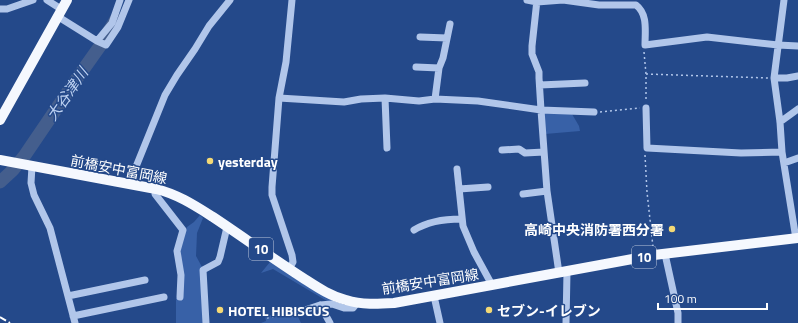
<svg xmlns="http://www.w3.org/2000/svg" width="798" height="323" font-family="'Titillium Web','Noto Sans JP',sans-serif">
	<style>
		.green { fill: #3861a7 }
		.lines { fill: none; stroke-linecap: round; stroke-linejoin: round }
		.river { stroke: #445e8d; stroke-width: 13 }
		.path { stroke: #b1c6ea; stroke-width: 1.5; stroke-dasharray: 2 3; stroke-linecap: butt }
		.minor { stroke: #b1c6ea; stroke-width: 7 }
		.major { stroke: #f5f8fe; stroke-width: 10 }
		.rail { stroke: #fff; stroke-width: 2; stroke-dasharray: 7 3; stroke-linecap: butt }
		.poi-dot { fill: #f4d975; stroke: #24498a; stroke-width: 1.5 }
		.labels { text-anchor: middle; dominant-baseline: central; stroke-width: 3; stroke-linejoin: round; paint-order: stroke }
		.shield { fill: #24498a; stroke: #bdc8dc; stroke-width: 1 }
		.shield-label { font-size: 13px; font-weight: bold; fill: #fff }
		.poi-label { font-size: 14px; font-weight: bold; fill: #fff; stroke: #24498a; text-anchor: start }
		.street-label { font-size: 14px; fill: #fff; stroke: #24498a }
		.water-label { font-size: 15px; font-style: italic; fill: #bdd1f1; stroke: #24498a }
	</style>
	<rect width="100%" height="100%" fill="#24498a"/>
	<path class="green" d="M543 112 572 114 579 126 580 131 545 134Z
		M200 215 203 218 197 233 196 256 202 267 204 323H176V298H181L179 251 187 227 194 222Z
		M270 262 310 288 339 303 327 301 273 269 261 273Z
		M289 310 297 315 301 323H261L266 321 265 316 278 314Z"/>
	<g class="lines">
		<path class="river" d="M0 182 13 170 25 155 78 77 100 46 116 19"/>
		<path class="path" d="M644 52 646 74V102
			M646 74 768 78
			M600 112 640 108
			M645 155 647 192 653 247
			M267 318 286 314"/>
		<path class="minor" d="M47 0 61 9
			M527 0 537 2 563 0 599 5H636C648 14 645 31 645 45L707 37 778 45 798 46
			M537 0 532 46V54L539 72V78L541 110 547 191 559 273
			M784 0 774 78 780 122 782 152 796 239
			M0 9H7L33 0
			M57 16 97 41 106 45 118 27 129 0
			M420 37 447 38
			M97 41 112 23 120 0
			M416 67 439 68
			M774 78H787L798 76
			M540 85 585 83
			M279 98 344 102 361 99 385 98
			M435 99 439 68 443 58 450 24
			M646 108 647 148 741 153 782 152
			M780 122 798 109
			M387 148 385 98 419 101 435 99 478 101 541 110 594 112
			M502 150 519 149 525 153 544 152
			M784 163 798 158
			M32 166 31 183 34 195 50 228 75 323
			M457 169 463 226 474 252 492 285
			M129 184 165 95 177 75 195 49 209 26 230 0
			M156 189 155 194 183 230 177 251 181 275 180 297
			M459 189 488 187
			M523 194 547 191
			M414 230C427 222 445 219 461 219
			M665 254 678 313V323
			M289 269 293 262 292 255 272 195V187L279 98 286 62 292 0
			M68 296 145 280
			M434 296 440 323
			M320 305 330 323
			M293 313 299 312 320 305 332 304 344 308H353L357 303
			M73 316 164 297
			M206 323 203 270 218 262 220 257 227 227
			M566 323 567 272"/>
		<path class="major" d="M0 120 67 0
			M0 160 156 189C177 194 194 205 213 217 243 237 272 258 303 278 317 287 330 296 346 300 362 305 378 304 394 303L654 255 798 238"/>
		<path class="rail" d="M0 317 10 323"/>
	</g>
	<g class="poi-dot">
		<circle cx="210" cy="161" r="4"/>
		<circle cx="672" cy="229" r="4"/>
		<circle cx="220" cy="310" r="4"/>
		<circle cx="489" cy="310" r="4"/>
	</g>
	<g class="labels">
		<g class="shield">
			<rect x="249" y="238" width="24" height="22" rx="3"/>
			<rect x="632" y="246" width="24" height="22" rx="3"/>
		</g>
		<g class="shield-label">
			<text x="261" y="249">10</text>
			<text x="644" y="257">10</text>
		</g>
		<g class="poi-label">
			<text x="218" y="161">yesterday</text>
			<text x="664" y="229" text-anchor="end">高崎中央消防署西分署</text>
			<text x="228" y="310">HOTEL HIBISCUS</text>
			<text x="497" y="310">セブン-イレブン</text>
		</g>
		<g class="street-label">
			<text transform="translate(119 169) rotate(11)">前橋安中富岡線</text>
			<text transform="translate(430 281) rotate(-9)">前橋安中富岡線</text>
		</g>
		<g class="water-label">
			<text transform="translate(67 94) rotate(-55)">大谷津川</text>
		</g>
	</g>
	<path d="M658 303v6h109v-6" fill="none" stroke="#ffffff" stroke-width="2"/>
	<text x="664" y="303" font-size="12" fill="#ffffff" stroke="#24498a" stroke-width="3" paint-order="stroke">100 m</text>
</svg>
